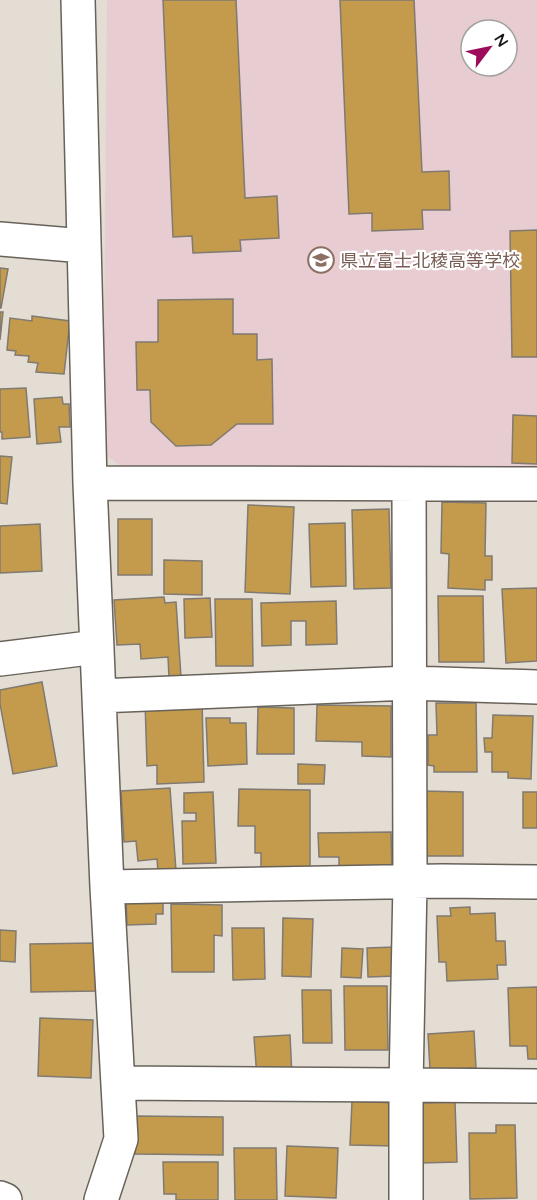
<svg xmlns="http://www.w3.org/2000/svg" width="537" height="1200" font-family="Quicksand,'Noto Sans JP',sans-serif">
	<style>
		.education { fill: #e7cdd1; fill-rule: evenodd }
		.building { fill: #c49b4c; stroke: #807a71; stroke-width: 1.5 }
		.lines { fill: none; stroke-linecap: round; stroke-linejoin: round }
		.minor-casing { stroke: #68625a; stroke-width: 36 }
		.minor { stroke: #fff; stroke-width: 33 }
		.labels { text-anchor: middle; dominant-baseline: central; stroke-width: 4.5; stroke-linejoin: round; paint-order: stroke }
		.education-label { font-size: 18px; fill: #785e54; stroke: #fff; text-anchor: start }
	</style>
	<rect width="100%" height="100%" fill="#e3ddd3"/>
	<path class="education" d="M107 0H537V470L123 468 103 453ZM471 30H507V66H471Z"/>
	<path class="building" d="M163 0H236L245 198 277 196 279 238 240 240 241 251 193 253 192 236 173 237Z
		M340 0H414L422 172 449 171 450 210H422L423 229 372 231V213L349 214Z
		M537 230V357H512L510 231Z
		M0 268 8 269 1 308H0Z
		M233 299V334H257V360L272 359 273 424H237L211 445 176 446 151 422 150 390H137L136 342H158V300Z
		M0 312H3L0 340Z
		M32 316 70 321 64 374 36 372 38 363 28 362 29 356 15 355 16 351 7 350 10 318 32 321Z
		M26 388 30 437 2 439V432H0V389Z
		M62 397 63 404H69L70 427H59L61 442 37 444 34 399Z
		M513 415 537 416V464L512 463Z
		M0 456 12 457 7 504 0 503Z
		M442 502 486 503 485 556H492V580H485V590L448 588 449 554 441 553Z
		M248 505 294 507 290 594 245 592Z
		M389 509 391 588 354 589 352 510Z
		M118 519H152V575H118Z
		M345 523 346 586 311 587 309 524Z
		M40 524 42 571 0 573V526Z
		M164 560 202 561V595L164 594Z
		M537 588V661L506 663 502 589Z
		M438 596H483L484 662H439Z
		M164 597 165 603 176 602 181 677 169 678 168 657 141 659 140 644 117 645 114 600Z
		M210 598 212 637 185 638 184 599Z
		M215 599H252L253 666H216Z
		M336 601 337 644 306 645V621H291V645L262 646 261 603Z
		M42 682 57 766 13 774 0 704V690Z
		M202 700 204 782 157 784V765L147 766 145 701Z
		M436 703H476L477 772H434V766L428 765V735H437Z
		M317 705 391 706V757L362 756V742L316 741Z
		M258 707 294 708V754H257Z
		M493 715 533 716 531 779 508 778V772H492V752H485L484 738H492Z
		M206 718H230V723H246L247 764 208 766Z
		M298 764 325 765 324 784H298Z
		M170 788 176 871 158 872 157 859 138 861 136 841 124 842 121 791Z
		M239 789 310 790V871L261 870V853H255V826H238Z
		M423 791 463 792V856H422Z
		M213 792 216 863 183 864 182 821H196V813H184V793Z
		M523 792H537V828H523Z
		M391 832 392 872H339V857H319L318 833Z
		M163 896V914H156V924L127 925 126 897Z
		M171 904 222 905V936L214 935V972H172Z
		M470 907V914L495 913 496 941H505L506 965H497L498 979 447 981 446 962H439L437 916H451L450 908Z
		M283 918 313 919 311 977 282 976Z
		M232 928H264L265 979 233 980Z
		M0 930 16 931 15 962 0 961Z
		M96 943 97 991 31 992 30 944Z
		M395 947 396 976 368 977 367 948Z
		M342 948 363 949 361 978 341 977Z
		M344 986H387L388 1050H345Z
		M537 987V1059H528L527 1046H510L508 988Z
		M302 990H331L332 1043H303Z
		M40 1018 93 1020 91 1078 38 1076Z
		M474 1031 476 1068 430 1070 428 1034Z
		M290 1035 292 1076 257 1078 254 1037Z
		M352 1101 396 1103 395 1146 350 1145Z
		M455 1102 457 1162 421 1163 419 1103Z
		M135 1116 223 1117V1155L135 1154Z
		M496 1125H515L517 1198 470 1199 469 1133H496Z
		M287 1146 338 1148 336 1198 285 1196Z
		M234 1148H276L277 1200H235Z
		M163 1162H218V1200H176V1194H164Z"/>
	<g class="lines">
		<g class="minor-casing">
			<path id="minor" d="M78 0 90 483 107 887 121 1139 101 1200
				M0 239 84 246
				M90 483 537 484
				M0 659 97 647
				M99 696 410 683 537 687
				M107 887 442 881 537 882
				M118 1083 537 1086
				M0 1198 5 1200
				M406 1200V1086L410 883 409 484"/>
		</g>
		<use href="#minor" class="minor"/>
	</g>
	<defs>
		<g id="school-ring" transform="scale(1.35)"><circle r="9.5" fill="#fff" stroke="#8d6e63" stroke-width="1.5"/><path d="M0-5L7-2L0 1L-7-2ZM-4 1L0 2.5L4 1V4Q0 6-4 4Z" fill="#8d6e63"/></g>
	</defs>
	<g fill-rule="evenodd">
		<use href="#school-ring" x="321" y="260"/>
	</g>
	<g class="labels">
		<g class="education-label">
			<text x="340" y="260">県立富士北稜高等学校</text>
		</g>
	</g>
	<g transform="translate(489 48) rotate(58)"><circle r="28" fill="#ffffff" stroke="#a3a2a0" stroke-width="1.5"/>
	<path d="M0-4.5L10 22L0 15L-10 22Z" fill="#9c0c5a"/>
	<text y="-9" font-size="16" font-weight="bold" text-anchor="middle" fill="#181612">N</text>
	</g>
</svg>
